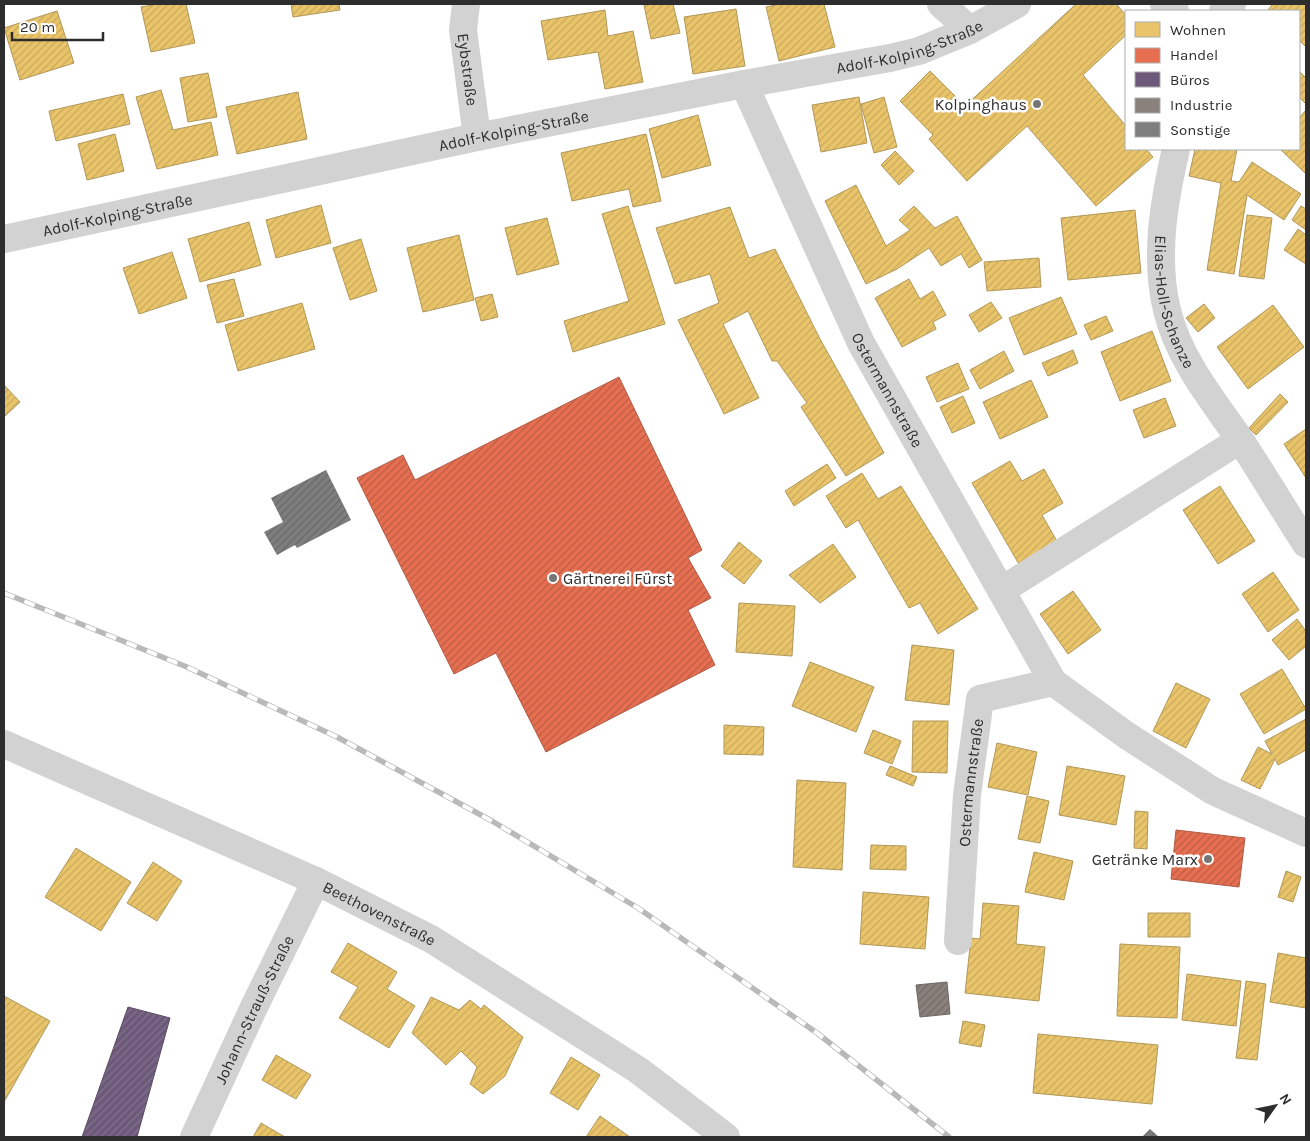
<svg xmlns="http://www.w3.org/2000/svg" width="1310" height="1141" font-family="Karla,sans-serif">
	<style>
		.homes { fill: url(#homes-hatch); stroke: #b19758 }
		.shops { fill: url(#shops-hatch); stroke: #af5b46 }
		.offices { fill: url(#offices-hatch); stroke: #5a4c63 }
		.industry { fill: url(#industry-hatch); stroke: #6e6864 }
		.building { fill: url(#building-hatch) }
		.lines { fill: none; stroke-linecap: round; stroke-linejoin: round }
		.street { stroke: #d2d2d2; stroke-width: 28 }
		.rail-casing { stroke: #b9b9b9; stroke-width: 5.5 }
		.rail { stroke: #fff; stroke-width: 4; stroke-dasharray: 11; stroke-linecap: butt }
		.poi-dot { fill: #767676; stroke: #fff; stroke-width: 2 }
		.labels { text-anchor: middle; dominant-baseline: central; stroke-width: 5; stroke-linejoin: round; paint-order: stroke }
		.street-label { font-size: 16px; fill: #2d2d2d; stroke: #fff }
		.poi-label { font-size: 16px; fill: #2d2d2d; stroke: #fff; text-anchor: end }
	</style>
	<defs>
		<pattern id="homes-hatch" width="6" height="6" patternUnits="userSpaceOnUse" patternTransform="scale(1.25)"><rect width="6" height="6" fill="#e9c46a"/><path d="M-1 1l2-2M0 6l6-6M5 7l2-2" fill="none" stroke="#c8a95c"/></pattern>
		<pattern id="shops-hatch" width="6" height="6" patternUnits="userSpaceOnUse" patternTransform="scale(1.25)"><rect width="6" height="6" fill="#e76f51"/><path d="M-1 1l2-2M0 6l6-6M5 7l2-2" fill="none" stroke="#bc5c44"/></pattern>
		<pattern id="offices-hatch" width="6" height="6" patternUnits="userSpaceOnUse" patternTransform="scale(1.25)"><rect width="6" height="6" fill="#6d597a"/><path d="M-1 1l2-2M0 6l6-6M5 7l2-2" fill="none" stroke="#82738c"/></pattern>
		<pattern id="industry-hatch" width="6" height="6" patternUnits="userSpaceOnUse" patternTransform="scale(1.25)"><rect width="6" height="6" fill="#8a817c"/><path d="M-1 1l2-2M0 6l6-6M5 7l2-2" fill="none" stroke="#716a66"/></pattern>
		<pattern id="building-hatch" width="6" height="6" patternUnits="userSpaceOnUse" patternTransform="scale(1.25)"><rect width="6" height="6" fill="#7e7e7e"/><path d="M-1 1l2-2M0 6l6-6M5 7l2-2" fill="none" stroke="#686868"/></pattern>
	</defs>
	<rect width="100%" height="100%" fill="#fff"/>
	<path class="homes" d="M158 4H186L195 43 151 52 141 7Z
		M291 4H339L340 10 293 17Z
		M653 4H673L680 33 651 39 644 5Z
		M780 4H824L835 47 779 61 766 7Z
		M1076 4H1116L1126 15V35L1083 75 1126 126V149H1146L1153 157 1096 206 1027 126 967 181 929 139 933 135 900 101 930 71 965 106Z
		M1273 4H1306V47L1299 40V11H1267Z
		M736 9 745 66 693 74 684 17Z
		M605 10 608 36 633 31 643 82 605 89 598 52 548 60 541 21Z
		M57 11 74 63 20 80 4 28Z
		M1299 71 1306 78V104L1299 97Z
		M208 73 217 117 188 122 180 78Z
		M161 90 173 130 211 122 218 155 157 169 136 97Z
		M298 92 307 139 237 154 226 107Z
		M123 94 130 124 56 141 49 111Z
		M859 97 867 143 821 152 812 105Z
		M884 97 897 147 874 153 861 104Z
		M1306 110V174L1280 149H1299V118Z
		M698 115 711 165 662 178 649 129Z
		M115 134 124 171 87 180 78 144Z
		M646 134 661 201 633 207 629 189 572 201 561 153Z
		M1195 149H1237L1231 181 1239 182 1252 162 1301 194 1284 220 1247 195 1234 274 1207 270 1221 183 1189 176Z
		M895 151 914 171 899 185 881 165Z
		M856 185 886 246 910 230 899 220 914 206 935 228 957 216 982 260 969 268 961 254 941 266 929 248 897 269 866 284 825 201Z
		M321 205 331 243 276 258 266 220Z
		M628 206 665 324 573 352 564 321 629 301 602 214Z
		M1301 206 1306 209V230L1292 220Z
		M730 207 749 258 775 249 820 339 884 453 846 476 801 407 807 403 777 361H772L748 311 723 324 759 398 724 414 678 320 719 303 710 274 675 284 656 228Z
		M1135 210 1141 273 1068 280 1061 218Z
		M1247 215 1272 218 1264 279 1239 276Z
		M547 218 559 264 517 275 505 228Z
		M249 222 261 265 200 282 188 239Z
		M1298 229 1306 235V264L1284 250Z
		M459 235 474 300 423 312 407 248Z
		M361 239 377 291 350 300 333 248Z
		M172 252 187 298 139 314 123 268Z
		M1039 258 1041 287 987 291 984 262Z
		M234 279 244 316 217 323 207 285Z
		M909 279 920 299 933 291 946 315 933 322 936 329 902 347 875 298Z
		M492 294 498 317 481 321 475 298Z
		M1061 297 1077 334 1024 355 1009 318Z
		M991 302 1002 318 979 332 969 315Z
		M302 303 315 349 238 371 225 325Z
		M1204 304 1215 318 1198 332 1186 318Z
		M1273 305 1304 347 1248 389 1217 347Z
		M1106 316 1113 331 1091 340 1084 325Z
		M1152 331 1171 381 1120 401 1101 352Z
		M1073 350 1078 363 1048 376 1042 363Z
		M1004 351 1014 371 980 389 970 370Z
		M958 363 969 389 937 402 926 377Z
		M1031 380 1048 417 1000 439 983 402Z
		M4 385 20 402 4 417Z
		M1280 394 1288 402 1256 435 1249 428Z
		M963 396 975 423 952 433 940 407Z
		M1165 398 1176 426 1144 438 1133 410Z
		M1306 429V478L1284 444Z
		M1010 461 1022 481 1044 469 1063 503 1042 515 1058 543 1020 566 972 483Z
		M827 464 836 478 794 506 785 491Z
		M862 473 878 499 901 486 978 609 938 634 920 603 909 608 858 520 846 528 826 496Z
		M1220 486 1255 541 1218 564 1183 510Z
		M739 542 762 561 744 584 721 566Z
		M833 544 856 577 820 603 789 575Z
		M1273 572 1299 610 1268 632 1242 594Z
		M1073 591 1101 630 1068 654 1040 614Z
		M739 603 795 606 792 656 736 652Z
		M1297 619 1306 631V646L1289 660 1272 640Z
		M912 645 954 650 949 705 905 700Z
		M810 662 874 687 856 732 792 706Z
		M1282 669 1306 709 1264 734 1240 694Z
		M1176 683 1210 699 1186 748 1153 731Z
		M1306 719V750L1278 765 1275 759 1260 789 1241 780 1258 747 1272 754 1265 741Z
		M913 721H948L947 773 912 772Z
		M724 725 764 727 763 755 724 754Z
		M873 730 901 741 892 764 864 753Z
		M997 743 1037 752 1028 795 988 787Z
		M890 766 917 777 913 786 886 775Z
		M1067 766 1125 776 1116 825 1059 815Z
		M797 780 846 783 842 870 793 867Z
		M1027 796 1049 801 1040 843 1018 839Z
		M1135 811 1148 812 1147 849 1134 848Z
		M871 845 906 846V870L870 869Z
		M76 848 131 882 101 931 45 897Z
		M1034 852 1073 861 1064 900 1025 892Z
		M153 862 182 881 157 921 127 903Z
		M1286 871 1301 877 1293 902 1278 897Z
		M863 892 929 897 925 949 860 944Z
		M983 903 1019 906 1016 944 1045 947 1039 1001 965 993 971 938 980 939Z
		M1148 913H1190V937H1148Z
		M348 943 397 972 387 989 415 1006 389 1048 339 1018 358 987 331 972Z
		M1120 944 1180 947 1177 1018 1117 1016Z
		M1278 953 1306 958V1008L1270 1002Z
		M1187 974 1241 981 1236 1026 1182 1020Z
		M1246 981 1266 984 1257 1060 1236 1058Z
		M4 996 50 1021 4 1102Z
		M431 997 459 1010 470 1000 481 1009 484 1005 523 1037 505 1076 483 1094 470 1084 477 1067 461 1051 446 1065 412 1033Z
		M963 1021 985 1025 981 1047 959 1043Z
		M1038 1034 1158 1045 1152 1104 1033 1093Z
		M276 1055 311 1075 296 1099 262 1080Z
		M571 1057 600 1075 578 1110 550 1093Z
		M600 1116 630 1137H586Z
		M261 1123 285 1137H253Z"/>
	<path class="shops" d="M619 377 702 550 688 558 711 598 688 610 715 665 546 752 496 653 454 674 357 478 403 455 415 480Z
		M1176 830 1245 838 1239 887 1171 879Z"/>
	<path class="offices" d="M128 1007 170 1018 137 1137H82Z"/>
	<path class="industry" d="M947 982 950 1014 920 1017 916 985Z"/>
	<path class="building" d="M326 470 351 520 297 548 295 545 277 555 264 532 283 522 271 498Z
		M1150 1129 1159 1137H1142Z"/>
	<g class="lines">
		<g class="street">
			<path id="s1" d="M466 4 463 30 477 137"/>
			<path d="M941 4 970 30"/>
			<path d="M1164 4 1175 11"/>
			<path d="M1223 11 1232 4"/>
			<path id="s2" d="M744 84 861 343 1053 682 1126 735 1213 791 1306 833"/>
			<path id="s3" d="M1176 149C1164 201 1154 257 1167 310 1179 360 1213 400 1241 441 1263 475 1284 510 1306 544"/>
			<path id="s4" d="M4 239 477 137 744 84 890 58 919 51 970 30 1017 4"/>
			<path d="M1002 590 1240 440"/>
			<path id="s5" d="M4 744 316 881 431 939 638 1070 726 1137"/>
			<path id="s6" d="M958 941 967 795 980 699 1053 682"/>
			<path id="s7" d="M194 1137 254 1007 316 881"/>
		</g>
		<g class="rail-casing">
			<path id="rail" d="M4 593 187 667 337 737 492 821 638 908 817 1033 949 1137"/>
		</g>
		<use href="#rail" class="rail"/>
	</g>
	<g class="poi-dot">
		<circle cx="1037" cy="104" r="5"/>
		<circle cx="553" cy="578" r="5"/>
		<circle cx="1208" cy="859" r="5"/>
	</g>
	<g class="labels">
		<g class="street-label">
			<text stroke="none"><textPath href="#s4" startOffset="926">Adolf-Kolping-Straße</textPath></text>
			<text stroke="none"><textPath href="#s1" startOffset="66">Eybstraße</textPath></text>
			<text stroke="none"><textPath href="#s4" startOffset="521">Adolf-Kolping-Straße</textPath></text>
			<text stroke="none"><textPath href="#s4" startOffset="116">Adolf-Kolping-Straße</textPath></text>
			<text stroke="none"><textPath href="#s3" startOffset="156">Elias-Holl-Schanze</textPath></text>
			<text stroke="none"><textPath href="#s2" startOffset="338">Ostermannstraße</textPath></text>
			<text stroke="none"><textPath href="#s6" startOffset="159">Ostermannstraße</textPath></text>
			<text stroke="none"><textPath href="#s5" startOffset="412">Beethovenstraße</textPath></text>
			<text stroke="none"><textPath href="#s7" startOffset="141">Johann-Strauß-Straße</textPath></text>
		</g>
		<g class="poi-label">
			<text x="1027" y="104">Kolpinghaus</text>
			<text x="563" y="578" text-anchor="start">Gärtnerei Fürst</text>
			<text x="1198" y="859">Getränke Marx</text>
		</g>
	</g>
	<rect width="1310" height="1141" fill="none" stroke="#2d2d2d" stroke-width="10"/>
	<rect x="1125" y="10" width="175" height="140" fill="#ffffff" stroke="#ababab"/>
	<rect x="1135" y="22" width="25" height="15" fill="#e9c46a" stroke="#ababab"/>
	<text x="1170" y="35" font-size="15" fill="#2d2d2d">Wohnen</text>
	<rect x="1135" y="48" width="25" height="15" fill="#e76f51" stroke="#ababab"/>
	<text x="1170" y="60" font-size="15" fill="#2d2d2d">Handel</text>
	<rect x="1135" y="72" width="25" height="15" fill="#6d597a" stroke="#ababab"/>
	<text x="1170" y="85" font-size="15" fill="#2d2d2d">Büros</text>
	<rect x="1135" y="98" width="25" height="15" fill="#8a817c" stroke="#ababab"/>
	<text x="1170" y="110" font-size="15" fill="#2d2d2d">Industrie</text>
	<rect x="1135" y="122" width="25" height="15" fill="#7e7e7e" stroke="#ababab"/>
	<text x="1170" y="135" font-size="15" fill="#2d2d2d">Sonstige</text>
	<g transform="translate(1275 1106) rotate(57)" stroke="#ffffff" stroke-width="4" paint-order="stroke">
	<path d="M0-4L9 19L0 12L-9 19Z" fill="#2d2d2d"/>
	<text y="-8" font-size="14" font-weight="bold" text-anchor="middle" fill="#2d2d2d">N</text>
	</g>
	<path d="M12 32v8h91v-8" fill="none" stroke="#2d2d2d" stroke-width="2.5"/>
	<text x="20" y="32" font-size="15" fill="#2d2d2d" stroke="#ffffff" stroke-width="4" paint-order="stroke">20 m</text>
</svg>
